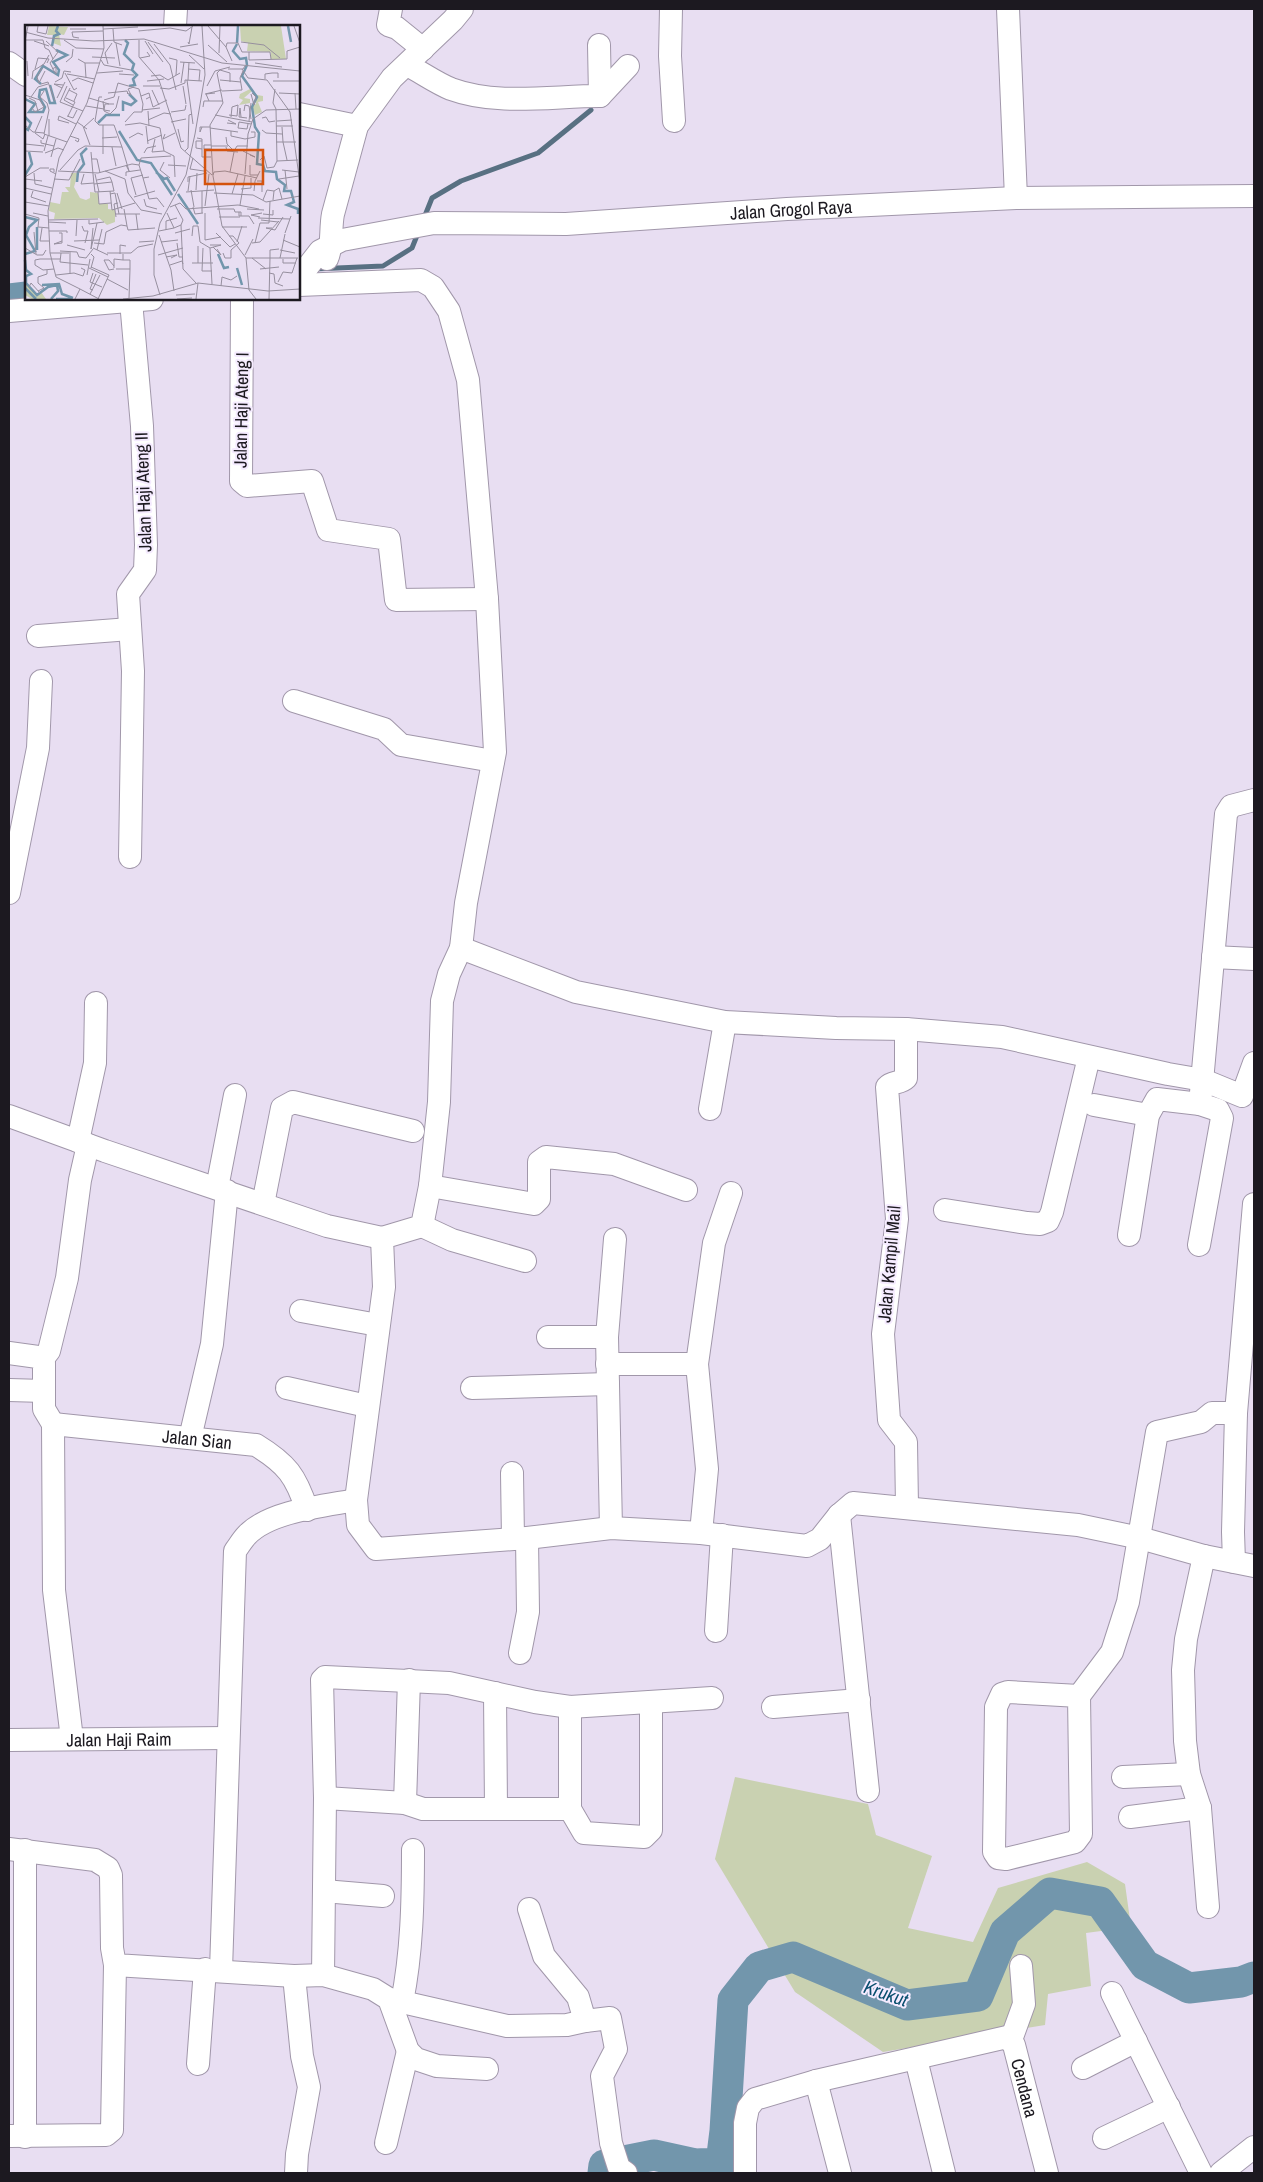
<svg xmlns="http://www.w3.org/2000/svg" width="1263" height="2182" font-family="'Archivo Narrow',sans-serif">
	<style>
		.green { fill: #c9d1b1 }
		.lines { fill: none; stroke-linecap: round; stroke-linejoin: round }
		.stream { stroke: #587082; stroke-width: 5 }
		.canal { stroke: #7296ac; stroke-width: 19 }
		.river { stroke: #7296ac; stroke-width: 31 }
		.minor-casing { stroke: #a197aa; stroke-width: 24 }
		.minor { stroke: #fff; stroke-width: 22 }
		.labels { text-anchor: middle; dominant-baseline: central; stroke-width: 4; stroke-linejoin: round; paint-order: stroke }
		.street-label { font-size: 18px; fill: #1c1920; stroke: #f5ebff }
		.water-label { font-size: 19px; font-style: italic; fill: #084e6e; stroke: #f5ebff }
		.inset-river { fill: none; stroke: #7296ac; stroke-width: 2.5 }
		.inset-road { fill: none; stroke: #968f9e; stroke-width: 1 }
		.view { fill: #d4530e; fill-opacity: 0.15; stroke: #d4530e; stroke-width: 2.5 }
		.inset-edge { fill: none; stroke: #1c1920; stroke-width: 2.5 }
	</style>
	<rect width="100%" height="100%" fill="#e8def2"/>
	<path class="green" d="M735 1777 868 1804 876 1835 932 1856 908 1928 973 1942 998 1888 1087 1862 1125 1884 1131 1927 1086 1933 1091 1986 1048 1994 1045 2025 883 2052 795 1992 715 1859Z"/>
	<g class="lines">
		<path class="stream" d="M424 218 432 198 461 181 538 153 591 110
			M314 269 383 266 412 248 418 233"/>
		<path class="canal" d="M9 293 26 291"/>
		<path class="river" d="M603 2173 604 2165 654 2155 695 2164 721 2163 725 2131 733 2000 759 1967 793 1957 907 2005 978 1996 1005 1932 1050 1893 1100 1902 1145 1965 1189 1988 1241 1982 1254 1977"/>
		<g class="minor-casing">
			<g id="minor">
				<path d="M391 9 388 25 397 28 423 49"/>
				<path d="M671 9 670 56 674 121"/>
				<path d="M1008 9 1016 198"/>
				<path d="M175 26 176 9"/>
				<path d="M9 63 26 75"/>
				<path d="M407 65C421 72 436 83 451 89 497 106 552 96 600 96L599 45"/>
				<path d="M600 96 628 66"/>
				<path d="M299 114 357 126"/>
				<path d="M327 259C333 246 330 229 333 214L357 126 392 78 453 20 462 9"/>
				<path id="s1" d="M299 278 320 251 342 240 434 223 566 224 787 209 1016 198 1254 196"/>
				<path d="M299 285 421 280 433 287 449 311 468 380 487 599 495 752 466 903 461 948 449 974 442 1001 439 1102 430 1186 422 1226 382 1238 384 1287 356 1500 358 1525 376 1549 527 1538 611 1528 701 1533 807 1546 820 1539 839 1515 853 1503 1078 1525 1140 1538 1204 1556 1254 1566"/>
				<path d="M242 299 241 481 247 486 312 481 328 530 389 539 396 600 487 599"/>
				<path d="M9 311 152 299"/>
				<path d="M38 636 130 629"/>
				<path d="M294 701 384 729 401 745 493 761"/>
				<path d="M130 857 133 671 128 594 145 570 146 545 142 426 131 301"/>
				<path d="M9 893 38 748 41 681"/>
				<path d="M461 948 576 992 725 1022 836 1028 906 1029 1002 1037 1168 1074 1203 1080 1242 1096 1254 1063"/>
				<path d="M1213 957 1254 959"/>
				<path d="M906 1029V1078C900 1084 892 1081 887 1087L897 1219 883 1334 889 1420 906 1442 907 1507"/>
				<path d="M1094 1105 1148 1115"/>
				<path d="M710 1109 725 1022"/>
				<path d="M9 1116 105 1151 327 1226 382 1238"/>
				<path d="M78 1141 95 1063 96 1003"/>
				<path d="M430 1186 534 1204 539 1199V1162L546 1157 614 1164 686 1190"/>
				<path d="M217 1188 235 1095"/>
				<path d="M263 1204 282 1108 293 1102 413 1131"/>
				<path d="M945 1210 1027 1223 1040 1224 1048 1221 1052 1212 1089 1057"/>
				<path d="M422 1226 452 1240 525 1261"/>
				<path d="M1129 1235 1148 1115 1157 1099 1200 1104"/>
				<path d="M1199 1245 1222 1118 1218 1110 1200 1104 1226 814 1231 806 1254 800"/>
				<path d="M301 1311 378 1325"/>
				<path d="M548 1337H607"/>
				<path d="M9 1353 38 1357 44 1363V1409L53 1424 54 1590 72 1739"/>
				<path d="M42 1360 49 1351 67 1278 80 1180 88 1145"/>
				<path d="M607 1364H697"/>
				<path d="M287 1388 367 1406"/>
				<path d="M472 1388 608 1384"/>
				<path d="M9 1390 44 1391"/>
				<path id="s2" d="M53 1424 256 1445C287 1464 296 1476 307 1510"/>
				<path d="M190 1438 212 1344 227 1191"/>
				<path d="M512 1473 513 1539"/>
				<path d="M839 1515 868 1791"/>
				<path d="M611 1528 607 1337 615 1239"/>
				<path d="M701 1533 707 1469 697 1364 714 1243 731 1193"/>
				<path d="M1234 1562 1233 1532 1236 1413 1254 1204"/>
				<path d="M716 1631 722 1535"/>
				<path d="M520 1653 528 1612 527 1538"/>
				<path d="M495 1693 496 1809"/>
				<path d="M1079 1696 1008 1692 1002 1694 996 1707 994 1852 998 1858 1006 1859 1075 1842 1081 1834 1079 1696 1112 1652 1128 1602 1157 1432 1201 1422 1212 1413H1236"/>
				<path d="M570 1707V1809L584 1833 644 1837 651 1830V1702"/>
				<path d="M773 1707 859 1700"/>
				<path id="s3" d="M9 1740 228 1738"/>
				<path d="M1123 1777 1189 1774"/>
				<path d="M325 1798 405 1803 423 1809H570"/>
				<path d="M405 1803 409 1680"/>
				<path d="M1200 1808 1208 1907"/>
				<path d="M1130 1817 1200 1808 1189 1774 1185 1741 1183 1670 1186 1639 1204 1556"/>
				<path d="M9 1849 95 1860 108 1868 111 1875 112 1948 115 1965 294 1976 323 1975 373 1989 389 1999 408 2051 416 2059 437 2066 487 2069"/>
				<path d="M25 1850V2137"/>
				<path d="M324 1891 383 1896"/>
				<path d="M529 1909 544 1956 578 1997 585 2021 610 2018 616 2049 602 2076 611 2143 619 2168 626 2173"/>
				<path d="M221 1970 235 1551C239 1546 242 1540 247 1535 270 1511 324 1506 356 1500"/>
				<path d="M323 1975 325 1798 322 1680 325 1677 449 1683 535 1702 570 1707 712 1698"/>
				<path d="M294 1976 302 2056 309 2087 297 2154 296 2173"/>
				<path d="M1112 1993 1201 2173"/>
				<path d="M389 1999 507 2026 567 2025 585 2021"/>
				<path d="M402 2002C412 1952 413 1901 413 1850"/>
				<path d="M1011 2040 1024 2004 1021 1966"/>
				<path d="M916 2059 944 2173"/>
				<path d="M198 2064 205 1969"/>
				<path d="M1083 2068 1136 2041"/>
				<path d="M816 2081 840 2173"/>
				<path d="M9 2136 106 2135 112 2130 115 1965"/>
				<path d="M1104 2138 1169 2107"/>
				<path d="M386 2143 408 2051"/>
				<path id="s4" d="M745 2173V2123L748 2108 755 2099 816 2081 1007 2037 1014 2045 1047 2173"/>
				<path d="M1221 2173 1254 2147"/>
			</g>
		</g>
		<use href="#minor" class="minor"/>
	</g>
	<g class="labels">
		<g class="street-label">
			<text stroke="none"><textPath href="#s1" startOffset="510">Jalan Grogol Raya</textPath></text>
			<text transform="translate(241 410) rotate(-89)">Jalan Haji Ateng I</text>
			<text transform="translate(143 492) rotate(-92)">Jalan Haji Ateng II</text>
			<text transform="translate(889 1264) rotate(-85)">Jalan Kampil Mail</text>
			<text stroke="none"><textPath href="#s2" startOffset="145">Jalan Sian</textPath></text>
			<text stroke="none"><textPath href="#s3" startOffset="110">Jalan Haji Raim</textPath></text>
			<text stroke="none"><textPath href="#s4" startOffset="391">Cendana</textPath></text>
		</g>
		<g class="water-label">
			<text transform="translate(886 1993) rotate(19)">Krukut</text>
		</g>
	</g>
	<g transform="translate(25 25)">
		<rect width="275" height="275" fill="#e8def2"/>
		<path d="M24 1 43 2 39 10 34 9 36 21 28 18 29 10H22ZM215 1H256L261 34H246V27L222 26 223 18 216 16ZM225 64 232 70 238 71V76L233 77 237 87 230 90 227 81 231 79V71L227 66 219 73 225 74V78L214 80 218 75 214 73 215 69ZM46 148H53L49 162 55 173 61 175 65 173V167L73 168 74 179H83V184L90 185V197L82 200 74 193 29 194 30 188 24 186 25 177 35 179 37 167H44L40 162H45ZM0 256 10 268 14 270 16 267 21 274H7L0 270Z" fill="#c9d1b1"/>
		<path class="inset-river" d="M263 1 266 17M100 15 103 18 99 29 109 39 107 45 112 50 108 54 110 60 104 61M212 18 213 1M212 19 208 26 215 34 221 33 222 40 217 51 232 72 227 82 230 102 234 108 232 139 238 140 240 146 251 147 252 154 260 160 259 166H266L269 177 262 180 273 184V189M27 21 29 11 34 9 31 6 33 1M16 59 10 54 18 41 33 50 34 45 28 37 42 30 31 25M0 74 10 79 4 87H18L20 82 14 72 15 65 21 64 25 78H30L25 60M98 86V77L106 80 111 76 104 69M0 92 6 98 3 105 0 103M73 98 81 90H95M94 106 112 135 126 138 147 170M131 147 139 154 142 153 150 166M0 150 7 139 4 127M52 157 53 147 59 139 56 129 62 123M153 169 173 199M0 192 12 195 4 202 1 210 10 226 0 229M12 225V202M193 229 199 243 204 242M0 235 1 245 6 249 1 251V258L12 270 23 262 32 260 33 266 26 274M212 243 217 260M17 260 34 259 37 269 48 273M0 263 11 274M31 274H47"/>
		<path class="inset-road" d="M13 1 12 7 21 9 23 1M183 1 201 22 207 36M269 1 275 18M45 4H61M78 4 113 2M88 4 89 17 97 20M113 6 145 3 161 6 168 1M0 7 23 13 69 16 119 14 197 38 275 46M54 13 48 12 47 7 78 6M0 15H18L20 23 24 25 28 34M39 15 51 23 79 24M114 15V32L134 55 156 123 187 150M0 16 3 1M9 16 24 21M21 16 33 27 25 38 29 46M120 16 128 29M123 17 138 37M163 17 164 19 167 2M216 17 239 20 255 33M91 18 95 41M129 19 145 40 151 65M183 20 202 37M155 22 173 19M201 22 202 18H213L217 27H245L246 34M224 27V35L262 34V26L275 22M194 28 195 1M164 30 179 44M67 32 90 33M115 33 125 31 122 27M144 33 152 35 151 50M53 34 60 38H75M76 35 79 40 106 45M2 36 3 51M41 37 47 32 48 24M155 37 170 38M60 38 61 53M230 38 257 42M83 39 80 28 87 18M17 43 12 52 14 58 20 46M10 44 13 33 24 34 22 38M27 44 31 42V49L29 46M163 44 175 45 174 56M203 44H218L220 41M217 44 223 53 242 55 265 87 275 158M195 45 205 48V57M40 48 49 65 52 63M72 48 98 46M42 49 70 54M94 49 109 50M126 51 135 50 143 55 155 48M7 54 8 46 19 39 24 30M240 54V49L247 48H253V53M162 55 168 99M163 55 164 37M195 55 216 57M47 56 53 53 68 58M122 56 139 54M248 56H275M30 57 37 53 39 46 46 47M93 58 114 64 118 79 117 87H109L100 97M156 58 159 37M160 58V55L177 56M16 59 23 57 30 76M42 61 35 77 58 86M118 61H135M158 61 161 79M182 61 190 46 205 42M37 63 29 59 38 60M45 63 39 75 48 80M135 63 144 64 160 58M250 64 248 78 251 84M44 65 52 69 49 76M127 65 134 80M19 66 15 72 22 78 24 85 19 109 42 117M197 66 217 65 215 53 218 46M83 68 102 66 103 69M102 68 106 70 103 64 109 62M254 68 275 69M270 68 271 84M180 69 197 65M226 69 229 80 231 72 227 68M0 70 15 75 19 82 10 87 7 83M116 71 124 68 125 72 121 74M6 72 13 62 23 59M77 72H74L70 96 74 100H89L97 122M125 72 128 82 142 75M4 73 10 76 13 86M32 73 40 57M41 73 50 77 43 91M64 73 84 79M79 75 89 72 93 58M78 76 79 86 85 89 91 83 94 71M184 76 181 69 190 68M61 81 79 84M178 82 179 76H198M251 84 252 136M117 85 135 83M85 86 79 85 80 79H89M123 86 124 101M219 86 220 80 224 81 226 94M146 87 160 85 161 80M190 90 227 97M204 90 212 91 213 80M42 91 48 93 52 85M206 92 207 82 213 80M216 92 215 83 214 92 222 93M237 93 241 92 244 97 250 96M123 95 139 88 146 89M224 96 226 78M252 96 267 95M52 97 58 101 65 120M146 97 161 94M44 98 33 95 34 91 51 99M202 98 211 99 203 95M223 99 222 104 213 103 214 97 226 99M0 100 8 107 19 108M78 100V129M100 100 115 98 135 103 139 126 149 131 150 152M121 101 123 119M251 101H268M177 102 175 107V102H185M257 102 258 117M185 103 213 107M62 104 59 102 69 93M153 104 156 117 159 116M237 105 241 108 257 109M206 106V111L220 114 230 112V107H226M10 107 17 91M10 108 18 114 20 109M140 109 138 114 150 108M24 111V94M45 111 54 114 53 117 50 115M201 112 202 119 209 126M77 113 92 112M104 113 113 108 118 110M172 113 177 114V132H186M130 114 127 127 139 126M16 115V118L29 121M122 116 137 110M177 116H171V123L177 124M251 117H271M258 117 262 135M0 119 19 121M186 121H203M87 122 91 141M201 122 202 126 213 127M186 124H179V120H186M0 126 18 127M19 126 23 111M160 126 163 123 164 90 167 89M209 126 212 121H223M218 126 230 132 225 130M66 127 68 149 69 159 70 167 89 166 87 157 69 159M20 128 33 123 39 125M119 128 122 123 131 121M26 132 31 114M168 133 165 144 179 146M67 134H72L75 148M235 135 239 131 242 143 249 142 252 136M252 136 273 135M139 137 135 145 145 153M114 140 116 133 146 131M143 140 161 141M225 140V150H233M35 145 53 125 60 121 97 122 104 146 101 140M257 145 274 147M260 145 262 164M33 146 73 148 107 139 114 140 118 153 124 152M80 146 100 154 103 168 116 185 137 189M29 147V144H25V146L31 149M205 147 209 127M9 148 10 159 27 163M59 149 56 159 69 158M70 149 74 167M220 149 223 109 228 94 241 85 275 84M188 150 189 147 200 146 232 153M101 151V147L115 145M188 151 185 100 198 78 192 48 195 45M188 151 197 201 221 233H273M0 152 15 143H24M118 153 124 174 132 173 139 182M0 154 17 156M29 154 44 155 55 134M254 154 274 151M72 155 85 152 87 157M232 156H237V167M163 157V152L182 148M0 163 26 169M216 164 226 163V153M166 165 169 182M171 165 172 148M8 166 6 172 21 177M85 166 87 185 110 178M163 166 165 151M229 166 230 156 235 146M73 167 74 179 86 178M161 167 189 165M92 168 97 184M189 168 228 170 241 177 275 171M85 169 90 168 94 189M207 169 213 149M111 170 106 153 118 150M109 172 130 166M119 174 121 181 132 184M238 175 242 165 249 166M248 175 249 166 254 163 257 174M0 177 24 181M215 180 220 151M180 181 184 149M145 182 155 178 161 184 213 180 234 184M168 182 170 189 178 188M99 184 102 201M192 184H209L210 187H216V191M222 184 239 185M214 187V191H224L229 199M8 188 23 191M142 188 149 203 156 200 158 195 150 180M177 188V166M180 188V215M0 189 14 193 13 202 24 203M91 189H115M111 189 113 205M238 189 248 190V185M91 192 89 179 93 178M194 192H215M235 192 226 190 237 188M233 193 265 194M23 195 73 194M64 195V199L79 197M236 195 253 197M23 197 41 198M235 198H244L245 176M156 200 158 244 171 258M57 201 59 206H63L60 218M197 202H222M17 203 15 216H24M68 203 66 224 72 198M247 203H241L250 205 258 192M141 205V196L152 193M24 206H42V208M134 206 149 203M9 207 11 229M34 208H37V218L29 219 37 216M150 208 165 204M191 208 205 222 210 219M260 208 266 191M134 210 146 245 149 266M51 211 52 195M167 211 168 201H173L175 217 185 223M204 211H208L214 218 206 225M180 215 196 212M258 215 275 222M49 216 74 215M114 217 129 216M136 217 153 215M212 217 217 201M69 218 79 219 81 207 96 200 102 201 103 205 130 203M152 218 154 232H158M227 218 235 217 254 196M230 218 235 198M42 220 60 225M185 220H196L185 223M188 222 196 230 192 224M0 223 12 230H18L21 225M68 223 83 230M178 223 177 246H187M185 223 187 259M72 225 77 204M255 225 270 228M35 226 52 227 54 232M25 228H44M36 228 35 237 63 240M82 228H106L113 222 128 219M198 228 200 233H206V225M66 229 69 232 66 243M95 229V220L101 221M133 230 158 223M220 230 228 214M54 232 61 233 68 224M141 232 152 230 146 233M221 233 224 265 231 274M227 233 241 244M245 233V225L254 224M255 233 260 209M15 234 10 235V240L18 245 29 244M15 234H35M258 234V238H271M167 238H188M173 238V221M145 240 157 236 158 239M89 241 84 235H79L84 245 89 244M66 242 84 250 73 274M64 243 83 252M89 243V234L98 235M91 244H105V235H98V229M235 244 254 242M68 248 65 257 77 262M244 248 249 249 250 258 258 261M45 249V227M31 250 49 248 58 251 60 245 56 243M62 250 65 234M129 250V224L135 198 161 150 170 109 180 50 177 1M129 250 135 270M82 254 103 265M253 257 258 247 267 248 272 233M196 261 197 252 206 255 212 251M4 262 6 258 15 268M55 264 31 252 25 228 23 186 34 133 62 78 74 40 79 23 78 1M68 265 65 264 71 249M13 266 19 263 13 258V252L22 249V245M65 269 75 250M151 270 170 269M104 273 105 244M50 274 55 264 74 274M98 274 128 271 173 258 243 266 275 264M152 274 167 273M171 274 173 258M244 274 245 233"/>
		<path class="view" d="M180 125H238V159H180Z"/>
		<rect width="275" height="275" class="inset-edge"/>
	</g>
	<rect width="1263" height="2182" fill="none" stroke="#1c1920" stroke-width="20"/>
</svg>
